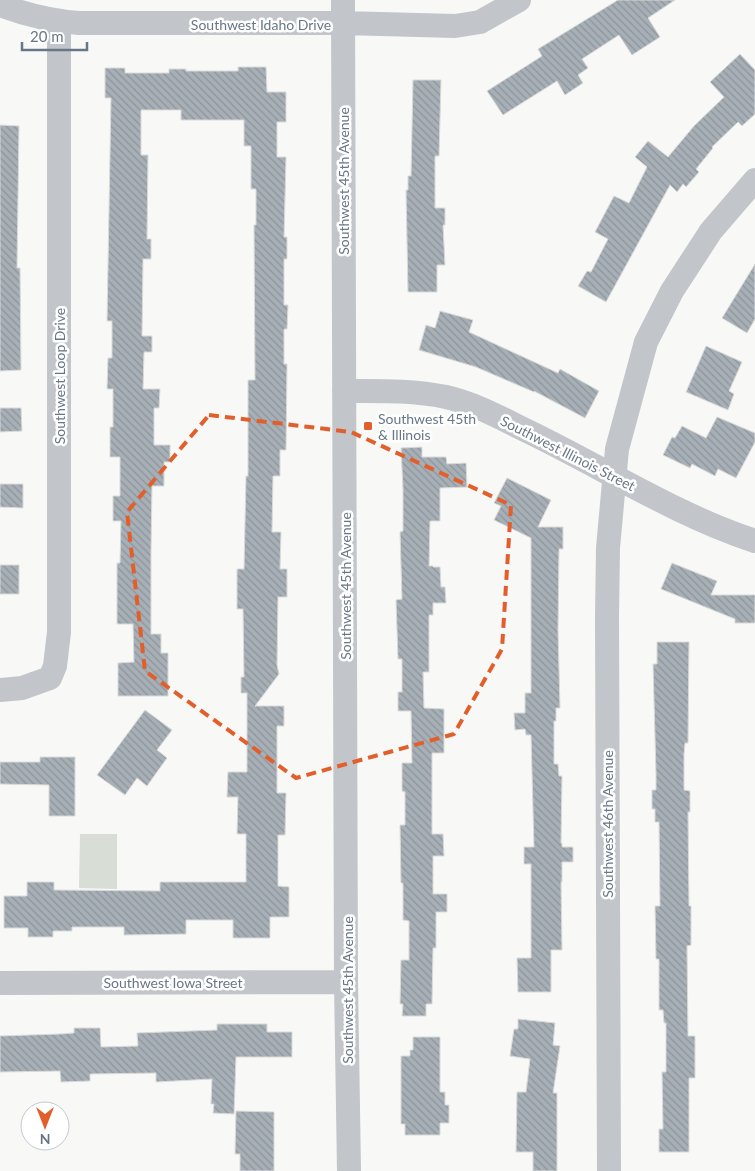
<svg xmlns="http://www.w3.org/2000/svg" width="755" height="1171" font-family="Lato,sans-serif">
	<style>
		.green { fill: #d8ddd5 }
		.building { fill: url(#building-back-hatch); stroke: #dadad8 }
		.lines { fill: none; stroke-linecap: round; stroke-linejoin: round }
		.minor { stroke: #c2c5c9; stroke-width: 24 }
		.marked { fill: none; stroke: #e25f2c; stroke-width: 4; stroke-dasharray: 10 6; stroke-linejoin: round }
		.poi-dot { fill: #e25f2c; stroke: #fff; stroke-width: 2 }
		.labels { text-anchor: middle; dominant-baseline: central; stroke-width: 5; stroke-linejoin: round; paint-order: stroke }
		.street-label { font-size: 14px; fill: #687786; stroke: #fff }
		.poi-label { font-size: 14px; fill: #687786; stroke: #fff; text-anchor: start }
	</style>
	<defs>
		<pattern id="building-back-hatch" width="6" height="6" patternUnits="userSpaceOnUse" patternTransform="scale(1.25)"><rect width="6" height="6" fill="#a8b0b7"/><path d="M-1 5l2 2M0 0l6 6M5-1l2 2" fill="none" stroke="#8d949a"/></pattern>
	</defs>
	<rect width="100%" height="100%" fill="#f8f8f6"/>
	<path class="green" d="M80 834H117V889L79 888Z"/>
	<path class="building" d="M618 0H675L648 18 660 37 632 55 619 35 582 59 588 68 578 75 583 83 565 95 557 81 503 115 487 91 542 56 538 49Z
		M740 54 755 70V114L742 126 738 122 712 147 713 148 696 169 699 172 686 187 683 184 677 192 670 185 606 302 578 286 587 271 591 272 608 239 595 232 614 196 629 203 647 167 635 157 648 141 668 157 694 126 724 97 710 82Z
		M238 67H266L267 92H286V122H277V157H286L284 237H287V259H284V305H288L287 329H284V364H287L286 450H280V476H273L272 532H281L280 569H287V597H278L277 665 279 674 255 706H284V726H277V793H286L285 835H278V886L289 887V917H270V938H233V920H186V934L124 935V927H72V931H53V937H28V928H4V896H27V882H54V890L160 891V882H246V834H237L238 797H227L228 772H247V693H241V677H244L243 609H237V569H244L246 476H248V380H255L254 225H256V189H251V146H244V120H181V110H141V155H148L147 239H151V259H143L142 336H152V352H144L143 389H160L159 408H154V445H170V462H164V486H152L151 552V634H161V653H168V696H118V663L134 662 133 624H117V563H120L121 521H113V496H120V457H110V427H113V389H107L108 358H112V321H107L111 98H105V68H125V73H169V69H186V71H238Z
		M413 80H441L439 156H435V208H445V225H443L445 265H437V292H408L406 190H408V176H411Z
		M0 125 19 126 17 268H20L21 370 0 371Z
		M755 264V319L747 333 722 318Z
		M440 311 473 320 469 332 558 373 560 369 599 391 585 418 534 391V392L476 367 419 350 426 325 435 328Z
		M706 346 742 362 729 391 734 394 728 410 686 392Z
		M0 408H21L22 431 0 432Z
		M717 417 755 433V442L736 478 718 469 715 476 692 464 690 468 663 455 672 437 675 438 682 426 706 438Z
		M422 447V457H446L447 464 466 463 467 487 440 488V521H430L429 566H433V567H440L441 587H445L446 603H433V615H429V672H423L424 708 444 709V753H432V834H443L444 856H433V894H447V912H436V948H433L432 1004H426V1016H402L403 1004H400L401 960H409V921L403 920V883H401L400 825H405V792L402 791V763H412L411 711H398V692H402V659H398L396 600 402 599 400 532 403 531V489L401 448Z
		M507 478 551 500 538 527H563V549H559L558 630 560 708H556V721H554V764H558L559 776H562L561 843H562V847H573V862H562V882H561L562 950H551V992H518L517 958H531V864H524V847H534L531 735H526L525 729 515 730 514 713H525V693H531V538L494 520 501 506 494 503Z
		M0 484H23V508L0 507Z
		M672 563 717 581 711 595H755V623H735V619L661 589Z
		M0 565H19V594H0Z
		M657 642H689L688 743H685L684 754V790L690 791V812H688L689 906H691V945L687 946 688 1036H695V1078H689V1152H659V1129H663L662 1072H666V1023H664L663 1010H659V959H656L655 906H660L659 822H655V809H652V790H656V774L653 664H657Z
		M145 710 172 730 157 750 167 758 147 786 137 778 125 795 97 775Z
		M40 757H75V816H49V785L0 784V762H40Z
		M518 1019 555 1023 553 1045 560 1046 553 1093H557V1171H533V1152H516L517 1092H526L530 1059 510 1056 514 1029H518Z
		M217 1024H267V1032H292V1057H236L234 1114 213 1113 214 1104H211L212 1079 156 1082V1073L90 1074V1081L61 1082 60 1071 0 1072V1036L60 1034 74 1033V1028H100L101 1047 138 1046 137 1033 217 1030Z
		M413 1037H440V1092H445V1105H449V1123H440V1135H405V1124H401V1056H410V1050H413Z
		M236 1111 274 1112V1171H240V1154H235Z"/>
	<g class="lines">
		<path class="minor" d="M343 0 346 982 349 1171
			M0 5C26 15 52 21 79 23H343L455 26 480 22 519 0
			M344 391C378 391 413 390 446 397 473 403 499 417 523 429 601 466 673 514 755 541
			M0 690 22 688 50 678 55 666 59 632V21
			M0 983 346 982
			M609 1171 607 617 608 548 617 449 646 342 672 291 711 231 755 180"/>
	</g>
	<path class="marked" d="M209 415 351 432 511 505 502 649 454 734 296 778 145 671 127 512Z"/>
	<rect class="poi-dot" x="363" y="421" width="10" height="10" rx="2.5"/>
	<g class="labels">
		<g class="street-label">
			<text x="261" y="24">Southwest Idaho Drive</text>
			<text transform="translate(343 181) rotate(-90)">Southwest 45th Avenue</text>
			<text transform="translate(59 376) rotate(-90)">Southwest Loop Drive</text>
			<text transform="translate(568 453) rotate(27)">Southwest Illinois Street</text>
			<text transform="translate(345 586) rotate(-90)">Southwest 45th Avenue</text>
			<text transform="translate(607 824) rotate(-90)">Southwest 46th Avenue</text>
			<text x="173" y="982">Southwest Iowa Street</text>
			<text transform="translate(347 990) rotate(-90)">Southwest 45th Avenue</text>
		</g>
		<g class="poi-label">
			<text x="378" y="418">Southwest 45th<tspan x="378" dy="16">&amp; Illinois</tspan></text>
		</g>
	</g>
	<g transform="translate(45 1126) rotate(180)"><circle r="24" fill="#ffffff" stroke="#c3c9cf"/>
	<path d="M0-4L9 19L0 12L-9 19Z" fill="#e25f2c"/>
	<text y="-8" font-size="14" font-weight="bold" text-anchor="middle" fill="#687786">N</text>
	</g>
	<path d="M22 42v8h65v-8" fill="none" stroke="#687786" stroke-width="2.5"/>
	<text x="30" y="42" font-size="15" fill="#687786" stroke="#ffffff" stroke-width="4" paint-order="stroke">20 m</text>
</svg>
